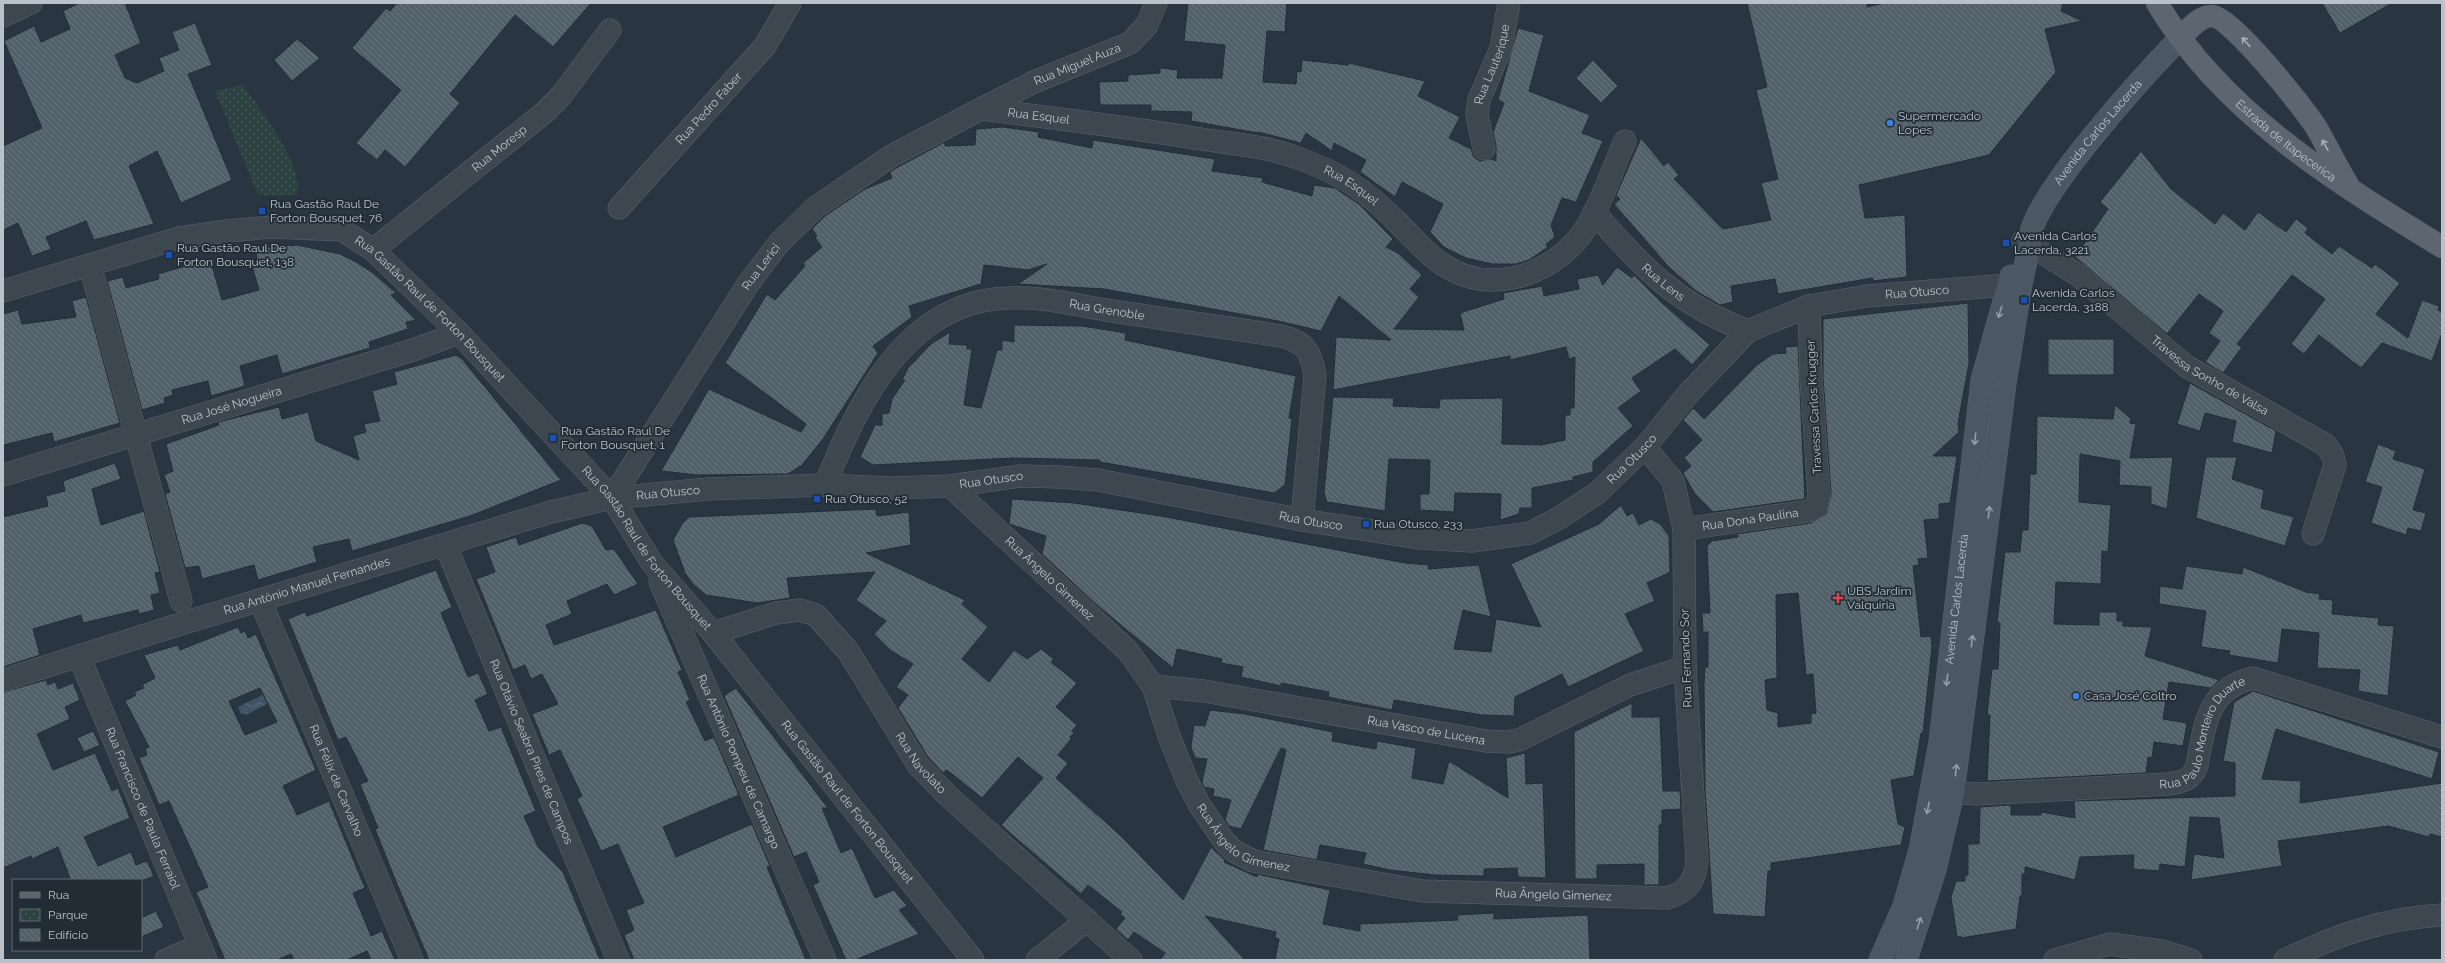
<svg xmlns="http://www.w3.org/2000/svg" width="2445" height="963" font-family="Raleway,sans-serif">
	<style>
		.park { fill: url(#park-dots) }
		.water { fill: url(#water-waves) }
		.building { fill: url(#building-back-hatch); stroke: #232e37; fill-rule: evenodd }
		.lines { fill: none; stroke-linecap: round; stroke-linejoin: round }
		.street-casing { stroke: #5a656d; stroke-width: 23 }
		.secondary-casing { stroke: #5a656d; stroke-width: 23 }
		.primary-casing { stroke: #465059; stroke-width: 23 }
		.street { stroke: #3d4750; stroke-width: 22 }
		.secondary { stroke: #4b5763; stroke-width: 22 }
		.primary { stroke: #5b6670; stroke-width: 22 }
		.oneway { stroke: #a6b0b8 }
		.oneway2 { stroke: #929da6 }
		.shop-dot { fill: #3f7fe0; stroke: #212c35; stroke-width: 1.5 }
		.transit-dot { fill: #1a4fb4; stroke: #212c35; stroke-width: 1.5 }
		.health-dot { fill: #e0444e; stroke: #212c35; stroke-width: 1.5 }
		.labels { text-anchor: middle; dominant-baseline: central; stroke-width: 3.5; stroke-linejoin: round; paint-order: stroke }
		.street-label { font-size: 12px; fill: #b9c2ca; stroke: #212c35 }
		.poi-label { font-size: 12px; fill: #b9c2ca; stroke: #212c35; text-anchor: start }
	</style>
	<defs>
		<pattern id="park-dots" width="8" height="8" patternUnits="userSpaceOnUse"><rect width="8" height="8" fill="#2c4342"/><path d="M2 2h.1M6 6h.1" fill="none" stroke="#485c5c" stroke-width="1.8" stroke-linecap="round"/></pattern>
		<pattern id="water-waves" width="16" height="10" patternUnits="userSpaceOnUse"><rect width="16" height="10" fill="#405567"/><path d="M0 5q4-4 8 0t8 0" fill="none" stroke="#5a6c7b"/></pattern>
		<pattern id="building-back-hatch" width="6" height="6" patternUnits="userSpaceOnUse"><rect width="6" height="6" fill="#52606a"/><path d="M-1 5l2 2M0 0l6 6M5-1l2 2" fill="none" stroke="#69757e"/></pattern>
	</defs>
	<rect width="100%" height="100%" fill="#293540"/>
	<path class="park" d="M243 85C259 109 306 166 296 195H259L256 190 215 91Z"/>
	<path class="water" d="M263 695 267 704 246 715 245 713 241 714 238 707Z"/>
	<path class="building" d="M79 3H125L141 43 115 55 125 78 137 83 164 71 159 58 179 50 172 32 195 23 212 65 188 74 232 180 181 203 157 151 129 166 154 224 94 240 86 221 46 237 51 249 32 256 18 223 3 230V146L42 128 4 41 34 26 41 42 70 29 63 11Z
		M397 3H591L553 47 515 15 450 94 460 103 405 167 385 150 377 160 356 143 401 90 352 48 386 8 390 11Z
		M1188 3H1287L1285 32 1267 31 1263 82 1296 84 1297 71 1301 72 1302 60 1348 65 1349 63 1425 81 1418 96 1460 117 1449 138 1471 149 1474 157 1480 161 1491 159 1496 161V146L1493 132 1504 103 1498 100 1518 28 1544 35 1529 91 1590 115 1582 133 1603 141 1576 202 1562 198 1551 225 1555 237 1546 244 1548 247 1529 260 1516 264H1492L1466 258 1444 247 1430 232 1443 204 1402 182 1395 197 1360 172 1366 160 1334 143 1332 151 1306 133 1301 143 1258 132V133L1191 121 1192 112 1151 111V105H1100L1099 82 1128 81V75L1160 73V68L1178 70 1177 78H1222L1225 45 1184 41Z
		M1747 3H1867V7L1884 3H2063L2061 11 2082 21 2045 29 2056 72 1989 155 1859 185 1865 218 1905 215 1907 277 1873 281V278L1778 294 1775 279 1731 286 1733 302 1720 305 1696 291 1668 266 1614 204 1620 199 1616 195 1641 138 1664 166 1668 162 1679 175 1674 179 1723 229 1771 220 1761 183 1778 179 1756 90 1767 87Z
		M2322 3H2392L2340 33Z
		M297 39 320 58 292 81 274 60Z
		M1593 60 1618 86 1601 103 1576 78Z
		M1003 127 1039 132 1038 137 1092 148 1093 140 1215 159 1212 171 1263 178 1262 182 1312 196 1314 185 1335 188 1360 205 1393 239 1386 247 1398 253 1422 275 1410 289 1419 297 1394 329 1464 330 1460 313 1504 299 1503 293 1542 286 1544 296 1579 289 1577 279 1598 275 1603 285 1617 267 1632 278 1634 275 1661 302 1710 345 1692 365 1675 349 1632 378 1641 391 1618 408 1633 426 1593 462V472L1573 477V480L1532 488V508H1520L1519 514 1500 520 1501 494 1455 493 1454 512 1420 510V494H1429L1430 460 1389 459 1385 511 1327 502 1324 493 1333 397 1394 398 1393 406 1439 408 1440 399 1503 398 1502 444 1541 445 1565 440V415H1570V408H1574L1575 357 1569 359 1566 347 1510 360V356L1333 390 1336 337 1391 340 1339 296 1321 331 1278 321 1104 289 1018 284 1047 264 1028 270 984 265 981 284 909 306 912 317 873 346 878 353 823 439 802 465 788 474 697 475 661 471 709 389 801 432 806 424 725 363 767 294 775 300 805 266 803 263 822 247 815 238 817 236 812 229 825 216 865 189 892 178 890 172 898 167 945 142V146L975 145 976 129Z
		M2141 151 2171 189 2215 224 2223 213 2245 230 2258 212 2286 232 2296 219 2308 228 2305 233 2332 254 2339 246 2372 268 2375 264 2400 283 2376 314 2408 338 2422 300 2439 306 2438 310 2442 312V333L2432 361 2382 343 2361 368 2319 335 2304 354 2291 344 2325 299 2292 275 2237 344 2242 347 2223 373 2205 362 2220 341 2209 333 2223 311 2199 294 2167 334 2075 257 2108 209 2100 202Z
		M297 245 340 254 356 262 373 273 396 293 391 295 416 320 406 322 408 329 369 342 370 348 282 374 277 355 240 366 245 386 211 396 208 381 172 390 173 395 164 398 165 403 142 410 107 281 123 277 126 288 159 279 158 274 210 259 222 300 259 290 252 266 258 264 255 248Z
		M86 297 120 423 54 442 52 433 3 445V314L18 310 22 324 76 317 72 301Z
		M1968 303 1969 363 1958 423 1959 432 1933 456H1957L1950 503 1939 504V519L1924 520 1928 558 1918 559 1919 565 1913 566 1921 637 1931 636 1932 647 1923 733H1921L1914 776 1891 780 1898 824 1905 827 1901 845 1771 863V871H1768L1765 917 1713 914 1705 791 1704 683 1705 667H1708V632H1703L1702 613H1710L1707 546 1712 541 1738 537 1736 534 1811 523 1826 514 1831 494 1823 377V319ZM1798 593 1806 675 1813 674 1816 713 1811 714V723L1778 727V713L1767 710 1765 680 1777 678 1776 595Z
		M1014 325 1082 326 1126 333 1125 340 1296 376 1289 418 1292 419 1285 485 1274 493 1100 462V460L1012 458 873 465 860 457 875 425H882V414L889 413 892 399 905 380H902L908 368 931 344 950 332 949 344 967 345V349H972L964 405 981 408 997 350H1002V340L1014 342Z
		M2048 339H2114V375H2048Z
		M1798 346 1805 499 1713 512 1695 494 1683 473 1691 466 1684 458 1702 440 1683 420 1693 408 1704 419 1757 365 1773 354 1786 353 1785 347Z
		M456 355 462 359 561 480 470 516 352 551 349 539 313 547 317 562 258 580 254 565 202 579 199 566 185 568 165 494 170 492 164 475 173 471 166 444 219 425 218 422 279 407 282 419 308 412 316 441 359 460 353 436 366 432 364 424 380 421 372 391 397 384 394 372Z
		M2190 383 2276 431 2272 453 2232 442 2236 421 2205 413 2200 431 2177 424Z
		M2115 405 2131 419 2130 423 2136 424 2130 458 2173 457 2167 509 2151 504V487L2119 485 2120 461 2080 454 2079 502 2111 505 2108 552 2102 551 2101 584 2056 582 2054 624 2099 625V612H2117V621H2123V626L2152 627 2145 656 2219 680 2211 688 2169 682 2163 719 2187 723 2183 746 2154 742 2152 758 2148 757 2146 773 1987 781 1990 715H1987L1992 669H1998L2000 623H1997L2005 552H2020L2022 530H2028L2030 474H2036L2037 416 2113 419Z
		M2378 444 2396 451 2393 459 2425 469 2413 510 2426 513 2421 531 2408 528 2406 535 2371 523 2382 487 2365 482Z
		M2206 457H2237L2232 479 2264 490 2261 508 2294 517 2285 546 2196 518Z
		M115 463 121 479 92 489 101 525 144 511 160 572 155 573 160 593 151 595 154 610 139 614 138 610 83 623 81 615 33 629 40 655 3 667V517L48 506 46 496 65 491 63 481Z
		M1012 499 1074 503 1161 516 1405 563 1429 565 1428 569 1479 565 1491 617 1463 610 1454 649 1491 652 1496 619 1541 627 1511 564 1599 524 1621 505 1627 516 1633 513 1639 525 1651 519 1660 524 1669 536 1670 572 1647 583 1655 601 1625 614 1644 651 1568 687 1562 674 1515 697 1514 716 1482 715 1394 700 1392 710 1328 697 1329 692 1281 683V686L1241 677 1243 667 1221 663 1222 659 1177 649 1173 668 1098 606 1042 554 1046 536 1009 524Z
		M876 509 877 516 909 512 911 545 866 553 965 600 962 604 988 627 962 659 989 682 1014 650 1027 659 1041 649 1054 659 1051 662 1077 683 1056 707 1077 725 1072 731 1074 733 1070 737 1071 739 1058 755 1068 763 1056 778 1121 836 1183 900 1211 847 1225 860 1224 862 1257 877V874L1330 890 1323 924 1360 931V924L1458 920 1457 915 1494 913V919L1588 915 1590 960H1275L1279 939 1275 938 1276 932 1205 916 1245 960H1160L1165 953 1134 932 1128 940 1116 929 1125 918 1120 914 1122 912 1088 885 1081 894 1001 825 1043 778 1018 757 982 798 951 773 946 770 943 773 928 757 898 708 908 695 896 687 913 664 890 650 874 634 886 621 856 600 875 572 787 578 790 598 757 603 706 595 693 584 685 573 673 540 682 524 689 517Z
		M582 523 592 526 606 550 614 549 638 584 614 595 607 584 567 601 572 614 546 625 554 645 656 610 682 670 678 672 690 700 686 702 705 741 714 737 739 795 663 827 676 857 752 824 770 866 767 867 806 960H634L624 935 634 930 626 910 644 903 618 844 601 851 577 799 582 796 560 750 549 755 532 714 558 704 542 674 531 679 525 665 513 670 476 579 495 572 486 547 516 537 519 545Z
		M2186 566 2242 574 2243 567 2306 592 2320 594 2319 599 2333 600 2332 614 2379 618 2378 625 2394 626 2388 696 2358 691 2360 670 2317 668 2319 633 2282 629 2278 663 2229 655 2230 651 2201 647 2206 611 2159 604 2160 586 2182 589Z
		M436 570 452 607 441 613 468 677 478 673 488 694 475 700 489 731 501 727 536 811 524 816 538 847 563 872 600 960H429L397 884 375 829 378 828 360 784 368 781 346 737 338 740 288 619 305 612 307 616Z
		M238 627 241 633 245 631 248 638 256 634 316 770 283 786 297 815 329 801 365 888 353 893 371 936 382 931 395 960H371L367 951 347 960H294L291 954 277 960H225L196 892 208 887 169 801 159 805 139 758 147 755 145 749 149 747 125 701 136 695 134 692 144 688 142 685 155 678 144 655 178 645 180 650ZM260 688 277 722 245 735 229 701Z
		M46 680 48 685 55 682 58 689 73 683 80 700 65 707 70 719 37 734 53 770 95 753 112 791 118 788 130 818 84 837 98 866 131 852 136 865 147 861 154 876 144 880H65L70 878 58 847 32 859 31 856 3 868V692Z
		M736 688 828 808H822L841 853 852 848 875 898 894 890 907 906 899 910 919 934 855 960H846L813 885 819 882 806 852 794 857 724 696Z
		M2253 691 2439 752 2432 779 2276 729 2262 779 2301 781 2300 803 2442 783V837L2430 834 2429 837 2388 826 2278 841 2282 866 2191 880 2194 854 2224 858 2219 818 2190 817 2185 867 2160 864 2159 871 2133 869 2134 855 2080 857 2075 880 2025 867V874H2022V896H2020L2016 929 1961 938V936L1957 937 1951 897 1956 881H1965V875H1968V844H1979L1980 807 2008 805 2011 806V815H2041V812L2075 818 2074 801 2235 796V763L2223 761 2234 702Z
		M1632 703V717H1660L1663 791H1680L1681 809 1662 810V825H1659V885H1644V864L1597 865V879H1575L1574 732Z
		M1210 710 1245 714 1333 732 1332 741 1376 749 1377 741 1416 748 1412 778 1443 784 1449 761 1508 798 1506 758 1525 753 1526 784 1543 783 1546 878 1518 877 1517 868 1484 869V876L1435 875 1390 870 1363 864 1366 853 1320 845 1317 860 1263 850 1286 750 1281 748 1241 829 1229 826 1225 820 1231 800 1213 796 1214 789 1204 787 1202 782 1207 759 1195 758 1191 747 1194 725 1205 726Z
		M93 731 100 745 84 752 77 738Z
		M156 911 164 927 141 937V918Z"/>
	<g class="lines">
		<g class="street-casing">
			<g id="street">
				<path d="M3 16 31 3"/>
				<path id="s1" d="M981 109C1055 118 1128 127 1201 139 1232 144 1266 146 1295 157 1338 172 1366 190 1397 222 1412 236 1425 253 1442 264 1486 294 1541 279 1576 241 1597 219 1612 169 1625 141"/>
				<path id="s2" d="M1484 149 1477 115 1479 100 1501 48 1509 3"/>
				<path id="s3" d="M619 208 765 46 790 3"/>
				<path id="s4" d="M1594 212C1642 268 1678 305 1748 331"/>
				<path id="s5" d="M2023 241 2078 275 2186 366 2326 445 2333 456 2335 465 2313 534"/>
				<path id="s6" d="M373 250 545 112 561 96 610 30"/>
				<path d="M90 265 181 601"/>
				<path id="s7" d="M3 291 179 238 227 231 271 227 342 230 373 250 459 333 612 498 652 563 713 633 973 960"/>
				<path id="s8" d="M3 475 410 351 459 333"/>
				<path id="s9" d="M825 485C858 403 906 301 1008 298 1044 296 1078 306 1113 311 1169 320 1225 327 1281 336 1305 342 1311 351 1315 375L1302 520"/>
				<path id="s10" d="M950 486 1128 651 1153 686 1169 736 1187 781 1199 804 1224 841 1234 851 1253 861 1422 891 1667 898C1688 892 1695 881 1697 861L1685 667 1684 529 1673 481 1645 447"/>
				<path id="s11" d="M612 498 748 284 779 243 816 207 893 155 981 109 1034 82 1130 43 1147 25 1156 3"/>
				<path id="s12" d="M1684 529 1809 511 1816 507 1819 495 1811 378 1809 306"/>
				<path id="s13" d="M445 544 618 960"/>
				<path id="s14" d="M660 582 825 960"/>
				<path id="s15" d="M260 600 412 960"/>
				<path id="s16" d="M713 633 776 613 800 610 816 615 848 651 918 765 948 796 1131 960"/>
				<path id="s17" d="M79 656 206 960"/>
				<path id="s18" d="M3 680 187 622 551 512 612 498 708 489 825 485 891 488 950 486 1020 476 1059 477 1098 480 1302 520 1419 538 1472 541 1530 533 1559 518 1596 494 1645 447 1688 394 1748 331 1809 306 1867 296 2021 284"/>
				<path id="s19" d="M1153 686 1204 691 1486 741 1509 742 1519 740 1630 685 1685 667"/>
				<path id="s20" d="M1953 793 1979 794 2168 784C2183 782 2192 780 2197 765 2205 725 2207 689 2253 678L2442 737"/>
				<path d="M166 960 200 945"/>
				<path d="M1037 960 1087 920"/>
				<path d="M2055 960 2110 944 2162 951 2191 960"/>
				<path d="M2285 960C2336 935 2385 918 2442 915"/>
			</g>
		</g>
		<g class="secondary-casing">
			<g id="secondary">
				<path id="s21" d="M1880 960 1904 906 1920 850 1940 742 1982 380 2011 276"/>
				<path id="s22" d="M1906 960 1935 870 1953 793 2005 384 2021 284 2030 244C2022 207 2151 68 2181 37"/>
			</g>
		</g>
		<g class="primary-casing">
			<g id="primary">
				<path id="s23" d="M2157 3C2222 113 2336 182 2442 247"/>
				<path d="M2181 37C2189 29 2200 15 2213 16 2233 19 2304 108 2316 127 2327 146 2336 165 2347 183"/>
			</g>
		</g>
		<use href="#street" class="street"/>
		<use href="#secondary" class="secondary"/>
		<use href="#primary" class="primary"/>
	</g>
	<defs><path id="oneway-shaft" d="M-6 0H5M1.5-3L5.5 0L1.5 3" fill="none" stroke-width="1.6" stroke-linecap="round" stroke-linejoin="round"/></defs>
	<g class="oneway">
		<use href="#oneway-shaft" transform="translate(2246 42) rotate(-131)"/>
		<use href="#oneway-shaft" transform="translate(2325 145) rotate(-119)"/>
	</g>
	<g class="oneway2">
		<use href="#oneway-shaft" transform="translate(2000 312) rotate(107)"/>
		<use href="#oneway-shaft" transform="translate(1975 439) rotate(97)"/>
		<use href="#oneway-shaft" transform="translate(1989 512) rotate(-83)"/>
		<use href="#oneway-shaft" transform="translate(1972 641) rotate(-83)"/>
		<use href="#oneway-shaft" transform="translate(1947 680) rotate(97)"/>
		<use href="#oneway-shaft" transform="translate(1956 770) rotate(-83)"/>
		<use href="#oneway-shaft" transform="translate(1928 808) rotate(101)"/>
		<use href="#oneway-shaft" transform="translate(1919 923) rotate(-73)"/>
	</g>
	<g class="shop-dot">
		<circle cx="1890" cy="123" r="4"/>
		<circle cx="2076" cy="696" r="4"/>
	</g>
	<g class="transit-dot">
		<rect x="258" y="207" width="8" height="8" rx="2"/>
		<rect x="2002" y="239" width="8" height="8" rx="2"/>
		<rect x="165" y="251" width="8" height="8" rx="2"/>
		<rect x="2020" y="296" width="8" height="8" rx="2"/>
		<rect x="549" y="434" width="8" height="8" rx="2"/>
		<rect x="813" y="495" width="8" height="8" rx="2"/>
		<rect x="1362" y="520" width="8" height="8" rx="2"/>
	</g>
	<path class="health-dot" d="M1836 592h4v4h4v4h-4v4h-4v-4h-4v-4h4z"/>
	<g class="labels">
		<g class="street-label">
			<text stroke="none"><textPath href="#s2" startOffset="88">Rua Lauterique</textPath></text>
			<text stroke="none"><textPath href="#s11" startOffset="655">Rua Miguel Auza</textPath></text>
			<text stroke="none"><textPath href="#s3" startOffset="134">Rua Pedro Faber</textPath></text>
			<text stroke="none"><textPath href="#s1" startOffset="58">Rua Esquel</textPath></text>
			<text stroke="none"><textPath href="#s22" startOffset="861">Avenida Carlos Lacerda</textPath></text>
			<text stroke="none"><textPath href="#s23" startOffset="190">Estrada de Itapecerica</textPath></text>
			<text stroke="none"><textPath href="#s6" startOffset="162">Rua Moresp</textPath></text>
			<text stroke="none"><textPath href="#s1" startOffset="381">Rua Esquel</textPath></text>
			<text stroke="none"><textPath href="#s11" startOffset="275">Rua Lerici</textPath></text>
			<text stroke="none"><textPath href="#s4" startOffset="99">Rua Lens</textPath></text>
			<text stroke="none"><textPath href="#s18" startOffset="2036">Rua Otusco</textPath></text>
			<text stroke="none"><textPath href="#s9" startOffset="378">Rua Grenoble</textPath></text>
			<text stroke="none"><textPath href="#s7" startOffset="466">Rua Gastão Raul de Forton Bousquet</textPath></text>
			<text stroke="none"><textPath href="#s5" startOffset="231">Travessa Sonho de Valsa</textPath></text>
			<text stroke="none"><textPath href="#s8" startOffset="239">Rua José Nogueira</textPath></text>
			<text transform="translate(1814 407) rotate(-93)">Travessa Carlos Krugger</text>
			<text stroke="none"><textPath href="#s18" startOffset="1688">Rua Otusco</textPath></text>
			<text stroke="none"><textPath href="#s18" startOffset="1016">Rua Otusco</textPath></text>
			<text stroke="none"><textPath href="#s18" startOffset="692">Rua Otusco</textPath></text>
			<text stroke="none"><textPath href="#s12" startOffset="67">Rua Dona Paulina</textPath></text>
			<text stroke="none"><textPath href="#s18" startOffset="1340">Rua Otusco</textPath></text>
			<text stroke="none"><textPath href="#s7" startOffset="790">Rua Gastão Raul de Forton Bousquet</textPath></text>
			<text stroke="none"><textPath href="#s10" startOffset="136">Rua Ângelo Gimenez</textPath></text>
			<text stroke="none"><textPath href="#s18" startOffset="318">Rua Antônio Manuel Fernandes</textPath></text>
			<text stroke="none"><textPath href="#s21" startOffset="371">Avenida Carlos Lacerda</textPath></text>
			<text transform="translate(1686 658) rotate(-92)">Rua Fernando Sor</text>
			<text stroke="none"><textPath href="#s19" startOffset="277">Rua Vasco de Lucena</textPath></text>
			<text stroke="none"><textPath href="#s20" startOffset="281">Rua Paulo Monteiro Duarte</textPath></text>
			<text stroke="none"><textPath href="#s13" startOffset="225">Rua Otávio Seabra Pires de Campos</textPath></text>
			<text stroke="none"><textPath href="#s14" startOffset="196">Rua Antônio Pompeu de Camargo</textPath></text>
			<text stroke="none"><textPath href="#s16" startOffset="289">Rua Navolato</textPath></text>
			<text stroke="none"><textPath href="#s15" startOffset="196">Rua Félix de Carvalho</textPath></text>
			<text stroke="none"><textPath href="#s7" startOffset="1114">Rua Gastão Raul de Forton Bousquet</textPath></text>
			<text stroke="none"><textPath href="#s17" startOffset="165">Rua Francisco de Paula Ferraiol</textPath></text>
			<text stroke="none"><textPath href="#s10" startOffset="472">Rua Ângelo Gimenez</textPath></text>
			<text stroke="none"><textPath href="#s10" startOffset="796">Rua Ângelo Gimenez</textPath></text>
		</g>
		<g class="poi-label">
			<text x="1898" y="116">Supermercado<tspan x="1898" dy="14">Lopes</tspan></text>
			<text x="270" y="204">Rua Gastão Raul De<tspan x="270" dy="14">Forton Bousquet, 76</tspan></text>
			<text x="2014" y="236">Avenida Carlos<tspan x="2014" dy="14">Lacerda, 3221</tspan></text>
			<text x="177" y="248">Rua Gastão Raul De<tspan x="177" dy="14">Forton Bousquet, 138</tspan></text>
			<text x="2032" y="293">Avenida Carlos<tspan x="2032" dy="14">Lacerda, 3188</tspan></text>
			<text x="561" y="431">Rua Gastão Raul De<tspan x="561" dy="14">Forton Bousquet, 1</tspan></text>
			<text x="825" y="499">Rua Otusco, 52</text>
			<text x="1374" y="524">Rua Otusco, 233</text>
			<text x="1847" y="591">UBS Jardim<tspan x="1847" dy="14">Valquiria</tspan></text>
			<text x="2084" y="696">Casa José Coltro</text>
		</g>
	</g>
	<rect width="2445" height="963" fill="none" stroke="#b9c2ca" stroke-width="8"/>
	<rect x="12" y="879" width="130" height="72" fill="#212c35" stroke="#5e6871"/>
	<rect x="20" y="892" width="20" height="6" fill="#5b6670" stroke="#5e6871"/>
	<text x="48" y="899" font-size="12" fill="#b9c2ca">Rua</text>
	<rect x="20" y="909" width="20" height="12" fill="url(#park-dots)" stroke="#5e6871"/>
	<text x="48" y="919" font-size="12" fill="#b9c2ca">Parque</text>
	<rect x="20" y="929" width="20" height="12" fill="url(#building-back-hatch)" stroke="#5e6871"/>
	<text x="48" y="939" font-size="12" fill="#b9c2ca">Edifício</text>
</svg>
